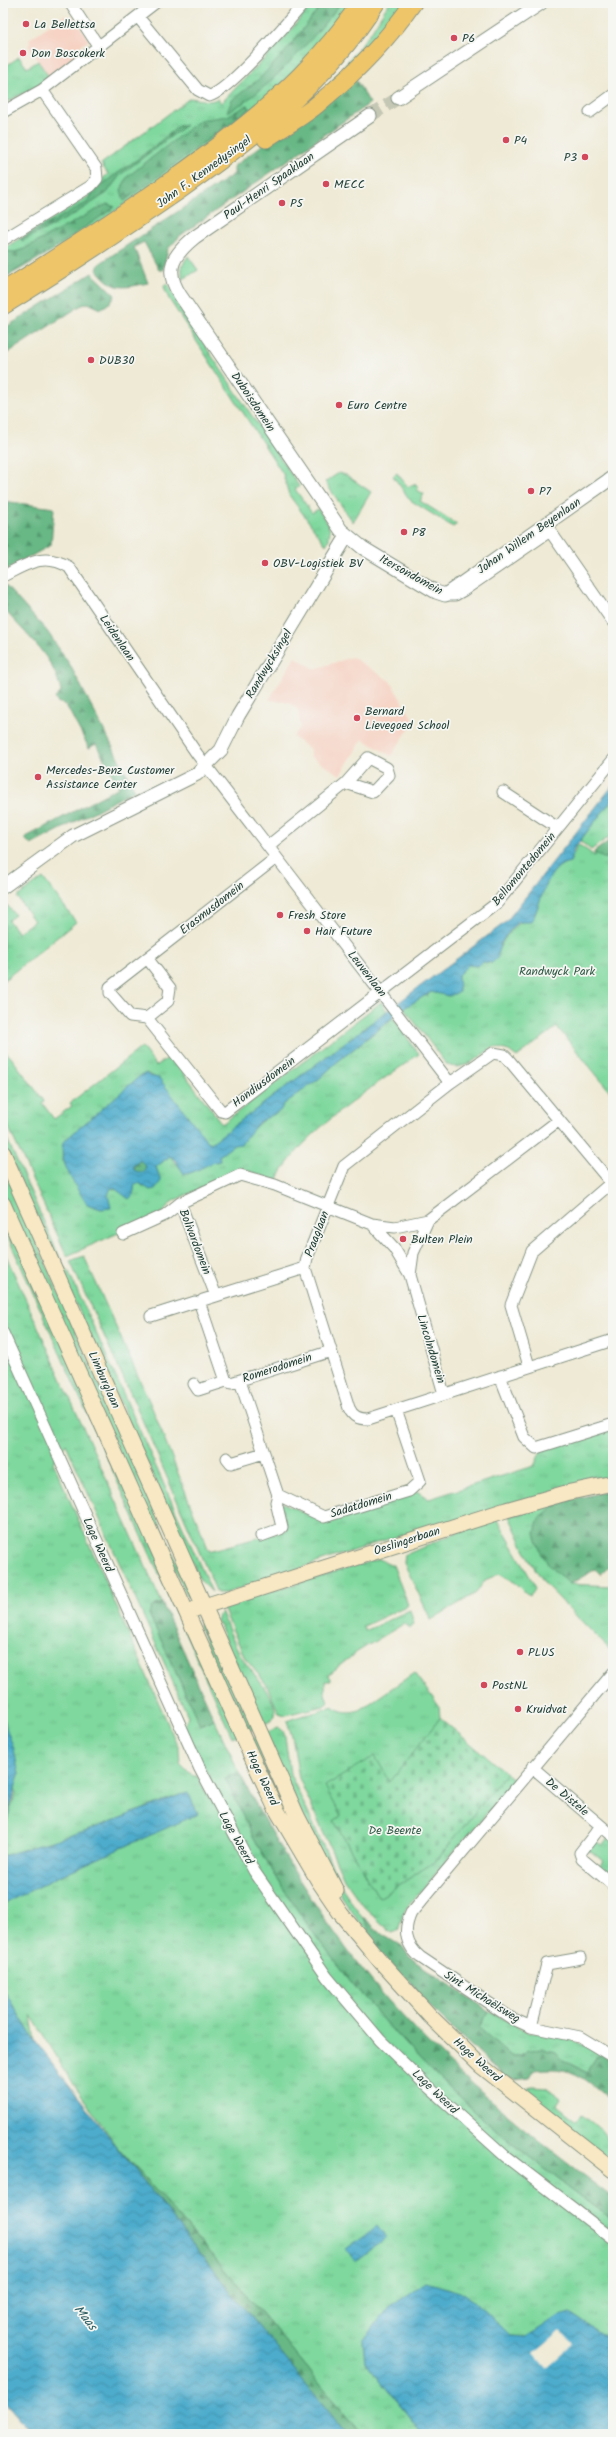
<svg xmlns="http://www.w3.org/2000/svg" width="616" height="2437" font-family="Kalam,sans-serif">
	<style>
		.built { fill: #f6d2c3 }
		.grass { fill: url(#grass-tufts); stroke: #4f8a69; fill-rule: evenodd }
		.forest { fill: url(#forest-firs); stroke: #437a5c }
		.cemetery { fill: url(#cemetery-stones); stroke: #4f8a69 }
		.water { fill: url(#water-waves); stroke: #367480; fill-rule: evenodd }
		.pier { fill: #efead5 }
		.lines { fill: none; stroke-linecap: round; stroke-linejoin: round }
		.tertiary-tunnel { stroke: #c5c7b5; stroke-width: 13; stroke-dasharray: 13 6; stroke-linecap: butt }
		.minor-casing { stroke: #879484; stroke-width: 13 }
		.tertiary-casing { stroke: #879484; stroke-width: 15 }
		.secondary-casing { stroke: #879484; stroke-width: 17 }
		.primary-casing { stroke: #879484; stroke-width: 19 }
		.minor { stroke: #fff; stroke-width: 11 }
		.tertiary { stroke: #fff; stroke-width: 13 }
		.secondary { stroke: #f8e8c3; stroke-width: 15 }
		.primary { stroke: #eec569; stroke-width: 17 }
		.poi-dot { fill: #d1495b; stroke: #f6f6f2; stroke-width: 1.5 }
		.labels { text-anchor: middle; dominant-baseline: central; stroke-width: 3.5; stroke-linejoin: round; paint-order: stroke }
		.poi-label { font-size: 12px; fill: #1f3d34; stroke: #f6f6f2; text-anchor: start }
		.street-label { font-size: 12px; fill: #1f3d34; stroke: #f6f6f2 }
		.park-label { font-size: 12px; fill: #325c49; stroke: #f6f6f2 }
		.water-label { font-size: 13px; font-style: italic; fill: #2d5e62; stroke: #f6f6f2 }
	</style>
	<defs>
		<pattern id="grass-tufts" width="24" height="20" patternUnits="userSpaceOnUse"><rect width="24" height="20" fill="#7fd89e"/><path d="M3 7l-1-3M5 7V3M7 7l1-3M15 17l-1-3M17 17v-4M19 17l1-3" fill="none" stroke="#6dba89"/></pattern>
		<pattern id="forest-firs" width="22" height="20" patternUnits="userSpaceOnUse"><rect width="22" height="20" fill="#67b885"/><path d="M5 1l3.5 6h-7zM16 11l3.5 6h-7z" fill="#54976e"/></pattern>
		<pattern id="cemetery-stones" width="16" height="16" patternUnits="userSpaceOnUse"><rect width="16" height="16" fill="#7fd89e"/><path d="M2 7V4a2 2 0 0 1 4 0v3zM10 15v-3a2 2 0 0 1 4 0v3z" fill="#6dba89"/></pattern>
		<pattern id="water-waves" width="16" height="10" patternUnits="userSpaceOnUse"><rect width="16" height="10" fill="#4daccc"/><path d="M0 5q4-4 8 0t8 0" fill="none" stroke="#3f8da6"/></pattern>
	</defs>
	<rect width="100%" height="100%" fill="#f6f6f2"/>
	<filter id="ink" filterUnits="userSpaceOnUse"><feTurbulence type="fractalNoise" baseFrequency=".025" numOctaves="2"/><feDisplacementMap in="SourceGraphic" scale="8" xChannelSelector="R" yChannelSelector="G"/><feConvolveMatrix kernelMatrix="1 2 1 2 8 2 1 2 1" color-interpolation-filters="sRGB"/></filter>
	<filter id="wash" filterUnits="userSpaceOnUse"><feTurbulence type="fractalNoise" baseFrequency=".012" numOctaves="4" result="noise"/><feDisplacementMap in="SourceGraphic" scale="16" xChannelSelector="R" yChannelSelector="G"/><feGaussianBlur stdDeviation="0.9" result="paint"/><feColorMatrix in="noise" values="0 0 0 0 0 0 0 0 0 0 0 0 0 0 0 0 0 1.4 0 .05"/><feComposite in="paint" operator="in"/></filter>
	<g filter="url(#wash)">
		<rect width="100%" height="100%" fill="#efead5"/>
		<path class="built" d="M65 15 67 18 72 15 89 40 77 48 80 52 49 77 28 45 31 43 29 39Z
			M295 657 315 669 352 657 390 681 414 721 391 756 363 739 340 775 311 757 310 749 293 737 301 727 298 710 290 703 269 700Z"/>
		<path class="grass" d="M313 3H354L340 22 258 109 87 231 3 279V249L89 196 87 193 108 174 101 164 190 98 210 101 218 99 221 103 280 43Z
			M389 3H408L374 46 331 82 371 32Z
			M19 57 27 68 38 61 49 77 37 86 3 104V68Z
			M188 256 198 270 182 280V266Z
			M165 284H168L178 303 177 304 299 486 295 489 312 513 318 509C326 520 335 531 326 545L289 495 283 474 169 299 164 287Z
			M339 473 346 475 371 492 353 522 325 482Z
			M397 473 408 487 414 484 419 487 417 490 424 494 420 501 457 524 453 527 410 500 393 476Z
			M613 799V834L591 850 580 841Z
			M613 838V1095L557 1027 517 1057 509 1051 494 1047C480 1055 463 1074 446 1064L404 1008 431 992H459L457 975 468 965 477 966 483 962 492 963C504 938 509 926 535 915 541 897 549 865 570 862L578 844 595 856 594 852Z
			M43 878 76 922 3 981V909L7 905 15 915 8 920 18 933 34 921 17 897Z
			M381 1002 387 1011 226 1132 254 1128 266 1117 275 1114 284 1104 319 1079 336 1063 393 1018 419 1054C376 1085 299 1133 277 1181L243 1169 173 1201 161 1214 67 1256 3 1115V1050L10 1056 44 1101 42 1103 54 1119 72 1106 70 1103 142 1047 156 1066 171 1056 222 1124ZM146 1073 156 1078 207 1141 228 1149 219 1156 220 1161 209 1163 190 1173 180 1168 170 1156 156 1167 161 1181 144 1187 139 1183 135 1184 133 1195 111 1188 101 1209 87 1204 85 1201 62 1159 63 1142Z
			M3 1130 63 1265 68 1270 212 1592 200 1580 3 1141Z
			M3 1166 194 1602 187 1596 83 1375 3 1196Z
			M3 1210 238 1735 232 1737 3 1226Z
			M3 1249 162 1603 155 1605 149 1614 200 1725 214 1719 239 1772 226 1778C237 1802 247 1826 260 1849 306 1932 369 2008 436 2075 490 2129 552 2175 613 2220V2342L570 2313 526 2337 510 2336 493 2320 451 2289 443 2287 391 2305 363 2341 365 2362 423 2434H362L261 2312 117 2146 78 2091 31 2015 35 2041 3 1989V1904L70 1871 198 1813 187 1792 97 1827 3 1856V1834L16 1792 3 1719ZM66 1444 188 1716 184 1727 211 1781 213 1805 197 1776H193L180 1763 179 1749 53 1462Z
			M84 1256 151 1405 209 1551 287 1530 281 1505 283 1503 323 1521 415 1490 429 1499 534 1466 542 1449 613 1426V1476L388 1539 226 1593H217L138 1410 70 1261Z
			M556 1503 570 1584 613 1586V1653L546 1585 530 1561 509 1516Z
			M498 1520 536 1588 529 1596 516 1583 499 1574 485 1580 476 1593 431 1620 404 1563 405 1555 462 1530Z
			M379 1559 393 1565 408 1605 362 1627 365 1631 410 1610 414 1624 409 1628 405 1623 357 1652 328 1675 331 1681H325V1694L328 1701 324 1706 285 1715 279 1713 266 1684 245 1658 223 1608 238 1601Z
			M221 1611C228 1627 234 1645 243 1659 251 1672 278 1699 275 1715 274 1721 264 1724 260 1726L217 1620Z
			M202 1616 254 1729 244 1733 199 1626Z
			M414 1673 439 1706 440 1718 390 1783 334 1821 379 1898 437 1860 506 1773 515 1780 404 1911 398 1931 392 1933 363 1906 344 1879 299 1778 292 1736 287 1721C302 1714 318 1714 332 1706 341 1713 350 1713 360 1710Z
			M278 1727 283 1731 285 1736 290 1774 343 1889 369 1928 367 1934 339 1892 264 1734Z
			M258 1737 306 1847 247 1742Z
			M610 1836 613 1839V1878L598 1868 603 1861 588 1849 596 1840 602 1845Z
			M489 2011 526 2031 572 2040 600 2052 587 2073 563 2060 556 2052 529 2050 519 2056H511L479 2028Z
			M534 2087 546 2088 561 2099 557 2105 577 2121 582 2115C595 2125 613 2137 613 2155L606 2157 526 2096 528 2088Z"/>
		<path class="forest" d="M323 3H341C314 37 266 94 227 112L232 100 259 79 285 52Z
			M354 77 370 103 181 235 168 249 163 270H159L144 242 134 247 148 283C123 288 115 292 97 270L99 264 234 174V166Z
			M248 105 250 109 124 201 121 190 127 177 200 120 227 116Z
			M186 125 120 175 107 193 73 215 22 241 21 239 88 202 94 190 139 158 179 126Z
			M107 204 115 207 65 241 3 278V251L15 252 24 249Z
			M92 273 115 295 112 301 101 309 88 303 80 306 3 356V329Z
			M3 501 54 508 51 545 3 572Z
			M4 584 47 631 70 665 135 790 31 845 25 839 26 837 119 787 96 744 89 748 66 705 57 702 55 698 61 692C55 657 25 634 3 608Z
			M613 838V855C605 861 602 858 594 852Z
			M134 1167a6 6 0 1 1 12 0a6 6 0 1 1-12 0Z
			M613 1490V1563L601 1574 596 1569 570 1584 552 1569 541 1553 535 1534 538 1520 556 1503Z
			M162 1603 214 1719 200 1725 149 1614 151 1608Z
			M239 1772C277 1847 321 1920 375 1985 444 2067 528 2134 613 2198V2220C552 2175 490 2129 436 2075 369 2008 305 1931 260 1849 247 1826 237 1802 225 1778Z
			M363 1917 383 1935 403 1947 410 1958 489 2011 479 2028 511 2056H519L529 2050 544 2049 556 2052 563 2060 587 2073 600 2052 613 2061V2101C583 2078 574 2065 535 2070L530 2078 515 2080 505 2078 420 1998C415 1981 403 1978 392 1966 382 1957 375 1945 367 1934L369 1928Z
			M117 2146 261 2312 362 2434H347L208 2264Z"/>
		<path class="cemetery" d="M440 1718 506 1773 437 1860 379 1898 334 1821 341 1816 325 1786 375 1756 390 1782Z"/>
		<path class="water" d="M613 785V799L574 848 570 862C545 866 542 904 531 922H518C510 930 496 945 498 957L492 963 483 962 477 966 468 965 458 975 459 992 449 996 431 992 404 1008 336 1063 319 1079 284 1104 280 1111 259 1122 241 1144 234 1145 219 1156 220 1161C206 1163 197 1173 184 1174L176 1161 170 1156 156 1167 161 1181 155 1189 150 1190 139 1183 135 1184 133 1195 129 1199 114 1188H111L108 1195 111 1208 101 1209 87 1204C76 1187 58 1162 63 1142L140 1076 146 1073 149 1076 159 1078 207 1141 211 1143 506 922ZM140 1160 146 1166 144 1172 139 1173 134 1170 133 1166Z
			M3 1719 14 1749 19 1774 3 1834Z
			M188 1792 198 1814 70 1871 3 1904V1856L97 1827Z
			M3 1989 35 2041 208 2264 347 2434H32L3 2399Z
			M377 2226 386 2238 355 2261 346 2249Z
			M426 2282 460 2292 473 2300 510 2336 526 2337 559 2316 570 2313 613 2342V2434H423L365 2362 363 2340 391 2305Z"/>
		<path class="pier" d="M561 2331 573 2344 546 2368 534 2354Z"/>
	</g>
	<g filter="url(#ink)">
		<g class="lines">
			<path class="tertiary-tunnel" d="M370 116 398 98"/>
			<g class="minor-casing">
				<path id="minor" d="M70 3 99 47
					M138 17 198 90 209 96C228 92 289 21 304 3
					M3 112 42 90 155 3
					M590 112 613 95
					M3 240 91 186 97 179 96 168 42 90
					M3 576C27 564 44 552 69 567L197 754 450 1083
					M445 595H455L464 590 550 531 613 622
					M503 792 558 828
					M268 846 346 783 373 792 389 775 387 768 368 758 346 783
					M147 958 170 988 168 1001 147 1018 130 1016 110 993V987L276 858
					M147 1018 221 1111 225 1112 497 903 613 760
					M613 1185 508 1059 504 1055 493 1053 450 1083 344 1166 307 1258 305 1268 349 1408C353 1417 359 1419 368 1419L613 1340
					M372 1224 394 1248 410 1275 444 1394
					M123 1234 165 1215 180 1203
					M305 1268 216 1296 203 1300 200 1304 226 1381 231 1383 331 1351
					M410 1275 413 1253 428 1220 559 1120
					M216 1296 180 1203 240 1175 275 1185 372 1224 395 1227 428 1220
					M151 1316 195 1302 200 1304
					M3 1333 200 1769 254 1871 327 1977 380 2040 424 2083 505 2156 613 2239
					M529 1366 511 1305 532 1251 611 1183
					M500 1376 524 1437 536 1448 613 1424
					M240 1381 278 1495 324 1517 409 1491 420 1481 396 1410
					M194 1384 198 1390 226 1381
					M227 1458 231 1463 264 1453
					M261 1536 280 1529 282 1527 276 1502 278 1495
					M613 1673 411 1913C403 1930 405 1944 420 1957L511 2018 531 2027 580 2037 613 2057
					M532 1767 613 1836
					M601 1826 580 1853 582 1859 613 1885
					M531 2027 547 1964 581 1958"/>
			</g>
			<g class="tertiary-casing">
				<path id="tertiary" d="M398 98 541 3
					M370 116 195 237C174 254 163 269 180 295L341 530 363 548 436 592 445 595 613 477
					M3 887 73 836 197 774 221 750 238 716 347 536"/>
			</g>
			<g class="secondary-casing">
				<path id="secondary" d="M3 1153 259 1730 297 1816 336 1891
					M3 1204 243 1738 275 1807 318 1880 341 1914 382 1963 431 2017 480 2065 613 2170
					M195 1609 506 1510 566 1493 613 1483"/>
			</g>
			<g class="primary-casing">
				<path id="primary" d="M266 139C283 127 303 117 319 103 354 74 387 41 413 3
					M3 291C61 255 118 218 173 179 246 127 309 78 360 3
					M3 306C63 269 122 230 180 190 255 137 327 82 376 3"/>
			</g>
			<use href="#minor" class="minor"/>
			<use href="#tertiary" class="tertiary"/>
			<use href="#secondary" class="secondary"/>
			<use href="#primary" class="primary"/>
		</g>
	</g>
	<g class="poi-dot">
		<circle cx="26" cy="24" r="4"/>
		<circle cx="454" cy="38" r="4"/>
		<circle cx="23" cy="53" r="4"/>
		<circle cx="506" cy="140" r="4"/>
		<circle cx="585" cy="157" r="4"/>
		<circle cx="326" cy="184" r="4"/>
		<circle cx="282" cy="203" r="4"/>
		<circle cx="91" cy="360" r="4"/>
		<circle cx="339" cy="405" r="4"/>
		<circle cx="531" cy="491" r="4"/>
		<circle cx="404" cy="532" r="4"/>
		<circle cx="265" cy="563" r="4"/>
		<circle cx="357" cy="718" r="4"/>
		<circle cx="38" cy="777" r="4"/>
		<circle cx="280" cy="915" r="4"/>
		<circle cx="307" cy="931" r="4"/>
		<circle cx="403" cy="1239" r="4"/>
		<circle cx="520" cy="1652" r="4"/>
		<circle cx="484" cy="1685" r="4"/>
		<circle cx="518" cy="1709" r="4"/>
	</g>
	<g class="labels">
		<g class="poi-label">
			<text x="34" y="24">La Bellettsa</text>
			<text x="462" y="38">P6</text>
			<text x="31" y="53">Don Boscokerk</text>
			<text x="514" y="140">P4</text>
			<text x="577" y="157" text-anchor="end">P3</text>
			<text x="334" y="184">MECC</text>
			<text x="290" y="203">P5</text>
			<text x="99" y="360">DUB30</text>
			<text x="347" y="405">Euro Centre</text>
			<text x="539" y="491">P7</text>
			<text x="412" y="532">P8</text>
			<text x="273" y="563">OBV-Logistiek BV</text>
			<text x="365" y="711">Bernard<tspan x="365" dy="14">Lievegoed School</tspan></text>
			<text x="46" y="770">Mercedes-Benz Customer<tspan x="46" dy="14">Assistance Center</tspan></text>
			<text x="288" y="915">Fresh Store</text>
			<text x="315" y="931">Hair Future</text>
			<text x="411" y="1239">Bulten Plein</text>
			<text x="528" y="1652">PLUS</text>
			<text x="492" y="1685">PostNL</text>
			<text x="526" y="1709">Kruidvat</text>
		</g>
		<g class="street-label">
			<text transform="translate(204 172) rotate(-36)">John F. Kennedysingel</text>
			<text transform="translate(269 186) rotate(-35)">Paul-Henri Spaaklaan</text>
			<text transform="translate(253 402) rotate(56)">Duboisdomein</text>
			<text transform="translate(529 536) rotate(-35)">Johan Willem Beyenlaan</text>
			<text transform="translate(411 575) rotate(29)">Itersondomein</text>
			<text transform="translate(117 638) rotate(56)">Leidenlaan</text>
			<text transform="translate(269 664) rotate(-59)">Randwycksingel</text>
			<text transform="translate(524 869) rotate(-50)">Bellomontedomein</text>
			<text transform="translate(212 908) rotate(-38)">Erasmusdomein</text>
			<text transform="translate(367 974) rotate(52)">Leuvenlaan</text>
			<text transform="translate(264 1082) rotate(-37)">Hondiusdomein</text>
			<text transform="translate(317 1234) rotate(-69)">Praaglaan</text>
			<text transform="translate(195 1242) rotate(69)">Bolivardomein</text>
			<text transform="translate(431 1349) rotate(73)">Lincolndomein</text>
			<text transform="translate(277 1368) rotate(-18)">Romerodomein</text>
			<text transform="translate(104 1380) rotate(66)">Limburglaan</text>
			<text transform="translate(361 1505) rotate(-17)">Sadatdomein</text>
			<text transform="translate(407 1541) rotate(-18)">Oeslingerbaan</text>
			<text transform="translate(98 1545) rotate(66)">Lage Weerd</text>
			<text transform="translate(262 1778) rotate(65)">Hoge Weerd</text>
			<text transform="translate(567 1797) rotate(40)">De Distele</text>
			<text transform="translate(236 1838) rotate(61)">Lage Weerd</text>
			<text transform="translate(482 1997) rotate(32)">Sint Michaëlsweg</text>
			<text transform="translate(477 2060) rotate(42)">Hoge Weerd</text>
			<text transform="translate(435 2092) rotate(44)">Lage Weerd</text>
		</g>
		<g class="park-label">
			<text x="557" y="971">Randwyck Park</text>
			<text x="395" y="1830">De Beente</text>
		</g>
		<g class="water-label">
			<text transform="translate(85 2318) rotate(51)">Maas</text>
		</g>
	</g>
	<rect width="616" height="2437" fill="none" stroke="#f6f6f2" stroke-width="16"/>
</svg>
